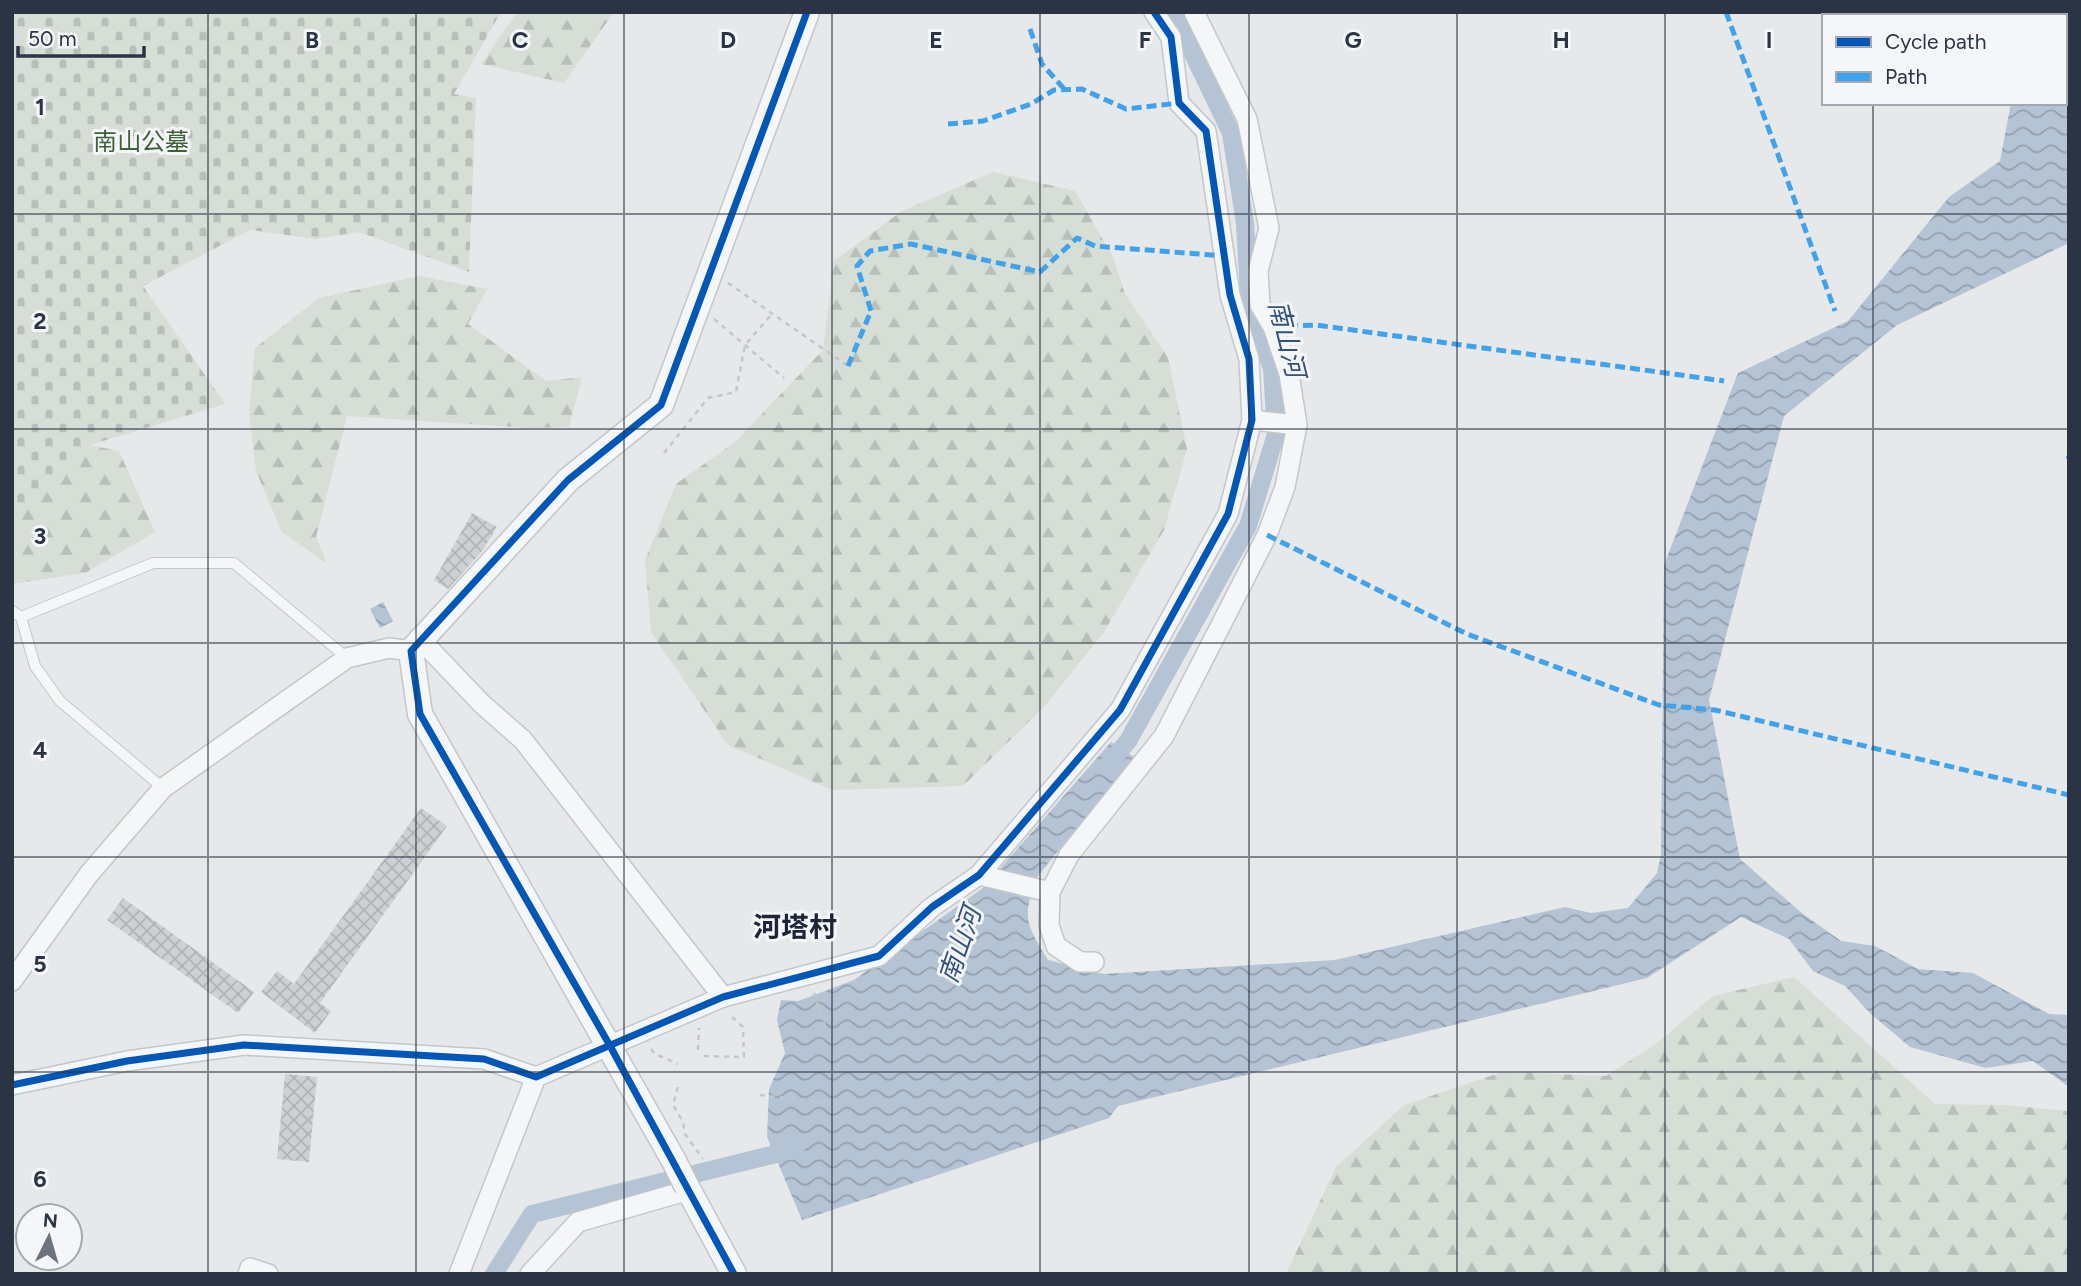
<svg xmlns="http://www.w3.org/2000/svg" width="2081" height="1286" font-family="Figtree,'Noto Sans SC',sans-serif">
	<style>
		.forest { fill: url(#forest-firs) }
		.cemetery { fill: url(#cemetery-stones) }
		.water { fill: url(#water-waves) }
		.lines { fill: none; stroke-linecap: round; stroke-linejoin: round }
		.canal { stroke: #b4c4d5; stroke-width: 18 }
		.building { fill: url(#building-cross-hatch) }
		.service-casing { stroke: #c4c6c8; stroke-width: 12 }
		.minor-casing { stroke: #c4c6c8; stroke-width: 22 }
		.tertiary-casing { stroke: #c4c6c8; stroke-width: 27 }
		.path { stroke: #c5c6ca; stroke-width: 2.5; stroke-dasharray: 5 5; stroke-linecap: butt }
		.service { stroke: #f5f6f7; stroke-width: 10 }
		.minor { stroke: #f5f6f7; stroke-width: 19 }
		.tertiary { stroke: #f5f6f7; stroke-width: 24 }
		.tertiary-bridge-casing { stroke: #c4c6c8; stroke-width: 27; stroke-linecap: butt }
		.tertiary-bridge { stroke: #f5f6f7; stroke-width: 24 }
		.quiet { stroke: #3ea3ec; stroke-width: 5; stroke-dasharray: 10 5; stroke-linecap: butt }
		.cycleway-casing { stroke: #f4f6f9; stroke-width: 11 }
		.cycleway { stroke: #0057b8; stroke-width: 7 }
		.grid { fill: none; stroke: #2b3445; stroke-width: 2; stroke-opacity: 0.55 }
		.labels { text-anchor: middle; dominant-baseline: central; stroke-width: 6; stroke-linejoin: round; paint-order: stroke }
		.park-label { font-size: 24px; fill: #3f6138; stroke: #f4f6f9 }
		.water-label { font-size: 26px; font-style: italic; fill: #34527a; stroke: #f4f6f9 }
		.quarter-label { font-size: 28px; font-weight: bold; fill: #1d2536; stroke: #f4f6f9 }
		.grid-label { font-size: 23px; text-anchor: middle; font-weight: bold; fill: #2b3445; stroke: #f4f6f9; stroke-width: 6; stroke-linejoin: round; paint-order: stroke }
	</style>
	<defs>
		<pattern id="forest-firs" width="22" height="20" patternUnits="userSpaceOnUse" patternTransform="scale(1.75)"><rect width="22" height="20" fill="#d6ded6"/><path d="M5 1l3.5 6h-7zM16 11l3.5 6h-7z" fill="#b8bfb9"/></pattern>
		<pattern id="cemetery-stones" width="16" height="16" patternUnits="userSpaceOnUse" patternTransform="scale(1.75)"><rect width="16" height="16" fill="#d6ded6"/><path d="M2 7V4a2 2 0 0 1 4 0v3zM10 15v-3a2 2 0 0 1 4 0v3z" fill="#b8bfb9"/></pattern>
		<pattern id="water-waves" width="16" height="10" patternUnits="userSpaceOnUse" patternTransform="scale(1.75)"><rect width="16" height="10" fill="#b4c4d5"/><path d="M0 5q4-4 8 0t8 0" fill="none" stroke="#93a0af"/></pattern>
		<pattern id="building-cross-hatch" width="8" height="8" patternUnits="userSpaceOnUse" patternTransform="scale(1.75)"><rect width="8" height="8" fill="#ced0d3"/><path d="M0 0l8 8M0 8l8-8" fill="none" stroke="#b1b3b6"/></pattern>
	</defs>
	<rect width="100%" height="100%" fill="#e6e8ea"/>
	<path class="forest" d="M517 12H614L564 83 481 64Z
		M993 172 1075 191 1113 257 1125 294 1168 357 1187 449 1164 530 1104 632 1045 706 963 786 832 790 728 745 651 632 645 560 676 484 735 442 823 350 834 261 902 211Z
		M420 276 487 289 468 324 546 381 582 377 569 427 529 428 347 416 316 537 327 564 282 532 256 471 249 411 255 348 319 298Z
		M12 429 119 451 155 532 85 573 12 584Z
		M1794 977 1935 1104 2003 1105 2069 1111V1274H1286L1336 1167 1404 1105 1502 1072 1606 1076 1656 1044 1713 996Z"/>
	<path class="cemetery" d="M12 12H501L454 94 476 98 469 272 359 232 316 239 250 230 143 286 225 404 80 448 26 509 12 501Z"/>
	<path class="water" d="M2000 12H2069V243L1897 325 1784 416 1709 700 1740 859 1803 914 1841 941 1875 946 1918 969 1973 973 2049 1014 2069 1015V1087L2033 1061 1986 1068 1910 1047 1871 1014 1845 986 1813 971 1789 939 1741 917 1647 978 1118 1106 1109 1118 802 1220 767 1137 769 1089 785 1053 777 1020 781 1000 798 1001 854 980 983 888 1111 742 1134 757 1038 876C1021 918 1026 923 1048 960L1104 974 1335 960 1565 907 1591 913 1628 908 1657 873 1661 854 1664 565 1738 373 1848 321 1949 197 2000 161 2011 103H2065V16H2001Z
		M383 602 393 621 380 628 370 609Z"/>
	<g class="lines">
		<path class="canal" d="M1107 766 1128 741 1248 526 1276 434 1272 368 1250 311 1245 223 1231 133 1173 12
			M494 1274 532 1214 796 1149"/>
	</g>
	<path class="building" d="M472 513 497 527 483 550 448 589 434 580Z
		M421 808 447 826 320 1003 331 1011 315 1033 261 992 277 971 294 984Z
		M123 898 254 992 238 1013 107 920Z
		M285 1074 317 1077 309 1162 277 1159Z"/>
	<g class="lines">
		<g class="service-casing">
			<path id="service" d="M12 611 21 617 35 666 60 701 163 788
				M21 617 153 563H234L347 658"/>
		</g>
		<g class="minor-casing">
			<path id="minor" d="M1252 420 1297 425
				M419 638 482 704 523 740 723 997
				M979 875 1050 892
				M1094 962H1080L1056 946 1049 925 1050 892 1069 855 1164 736 1267 535 1285 487 1297 425 1289 374 1273 327 1260 305 1258 271 1269 228 1247 119 1194 12
				M12 981 89 874 163 788 347 658 389 648 411 651
				M12 1085 127 1061 244 1045 484 1059 536 1077 723 997 879 956 932 907 979 875 1120 710 1228 514 1252 420 1249 359 1230 295 1206 131 1179 103 1171 37 1154 12
				M248 1274 250 1268 268 1274
				M459 1274 536 1077
				M530 1274 578 1222 689 1190"/>
		</g>
		<g class="tertiary-casing">
			<path id="tertiary" d="M674 1161 420 714 411 651 568 480 661 405 807 12
				M687 1187 734 1274"/>
		</g>
		<path class="path" d="M728 283 848 366
			M714 319 784 378
			M664 453 708 398 736 392 745 345 772 314
			M814 993 826 1030
			M651 1049 655 1054 678 1064
			M698 1050 699 1028
			M704 1056 744 1057 743 1027 730 1015
			M678 1087 673 1105 683 1122 685 1134 703 1159
			M760 1095 830 1103"/>
		<use href="#service" class="service"/>
		<use href="#minor" class="minor"/>
		<use href="#tertiary" class="tertiary"/>
		<g class="tertiary-bridge-casing">
			<path id="tertiary-bridge" d="M674 1161 687 1187"/>
		</g>
		<use href="#tertiary-bridge" class="tertiary-bridge"/>
		<path class="quiet" d="M1726 12 1835 311
			M1030 29 1042 64 1065 90
			M948 124 983 121 1031 104 1054 90 1082 89 1126 109 1179 103
			M1273 327 1316 325 1724 381
			M848 366 871 311 857 266 870 251 911 244 1040 272 1077 238 1095 246 1225 256
			M2068 459 2069 456
			M1267 535 1467 634 1659 705 1715 710 2069 795"/>
		<g class="cycleway-casing">
			<path id="cycleway" d="M12 1085 127 1061 244 1045 484 1059 536 1077 723 997 879 956 932 907 979 875 1120 710 1228 514 1252 420 1249 359 1230 295 1206 131 1179 103 1171 37 1154 12
				M734 1274 609 1044 420 714 411 651 568 480 661 405 807 12"/>
		</g>
		<use href="#cycleway" class="cycleway"/>
	</g>
	<path class="grid" d="M208 12V1274M416 12V1274M624 12V1274M832 12V1274M1040 12V1274M1249 12V1274M1457 12V1274M1665 12V1274M1873 12V16M1873 103V1274M12 214H2069M12 429H2069M12 643H2069M12 857H2069M12 1072H2069"/>
	<g class="labels">
		<g class="park-label">
			<text x="141" y="141">南山公墓</text>
		</g>
		<g class="water-label">
			<text transform="translate(1287 339) rotate(76)">南山河</text>
			<text transform="translate(960 945) rotate(-71)">南山河</text>
		</g>
		<g class="quarter-label">
			<text x="795" y="927">河塔村</text>
		</g>
	</g>
	<g class="grid-label">
		<text x="312" y="48">B</text>
		<text x="520" y="48">C</text>
		<text x="728" y="48">D</text>
		<text x="936" y="48">E</text>
		<text x="1145" y="48">F</text>
		<text x="1353" y="48">G</text>
		<text x="1561" y="48">H</text>
		<text x="1769" y="48">I</text>
		<text x="40" y="115">1</text>
		<text x="40" y="329">2</text>
		<text x="40" y="544">3</text>
		<text x="40" y="758">4</text>
		<text x="40" y="972">5</text>
		<text x="40" y="1187">6</text>
	</g>
	<rect width="2081" height="1286" fill="none" stroke="#2b3445" stroke-width="28"/>
	<rect x="1822" y="14" width="245" height="91" fill="#f4f6f9" stroke="#a4a8b1" stroke-width="2"/>
	<rect x="1836" y="37" width="35" height="10" fill="#0057b8" stroke="#a4a8b1" stroke-width="2"/>
	<text x="1885" y="49" font-size="21" fill="#2b3445">Cycle path</text>
	<rect x="1836" y="72" width="35" height="10" fill="#3ea3ec" stroke="#a4a8b1" stroke-width="2"/>
	<text x="1885" y="84" font-size="21" fill="#2b3445">Path</text>
	<g transform="translate(49 1237) rotate(5)"><circle r="33" fill="#f4f6f9" stroke="#a4a8b1" stroke-width="2"/>
	<path d="M0-5L12 26L0 18L-12 26Z" fill="#6c737f"/>
	<text y="-10" font-size="19" font-weight="bold" text-anchor="middle" fill="#2b3445">N</text>
	</g>
	<path d="M18 46v10h126v-10" fill="none" stroke="#2b3445" stroke-width="3.5"/>
	<text x="28" y="46" font-size="21" fill="#2b3445" stroke="#f4f6f9" stroke-width="5" paint-order="stroke">50 m</text>
</svg>
